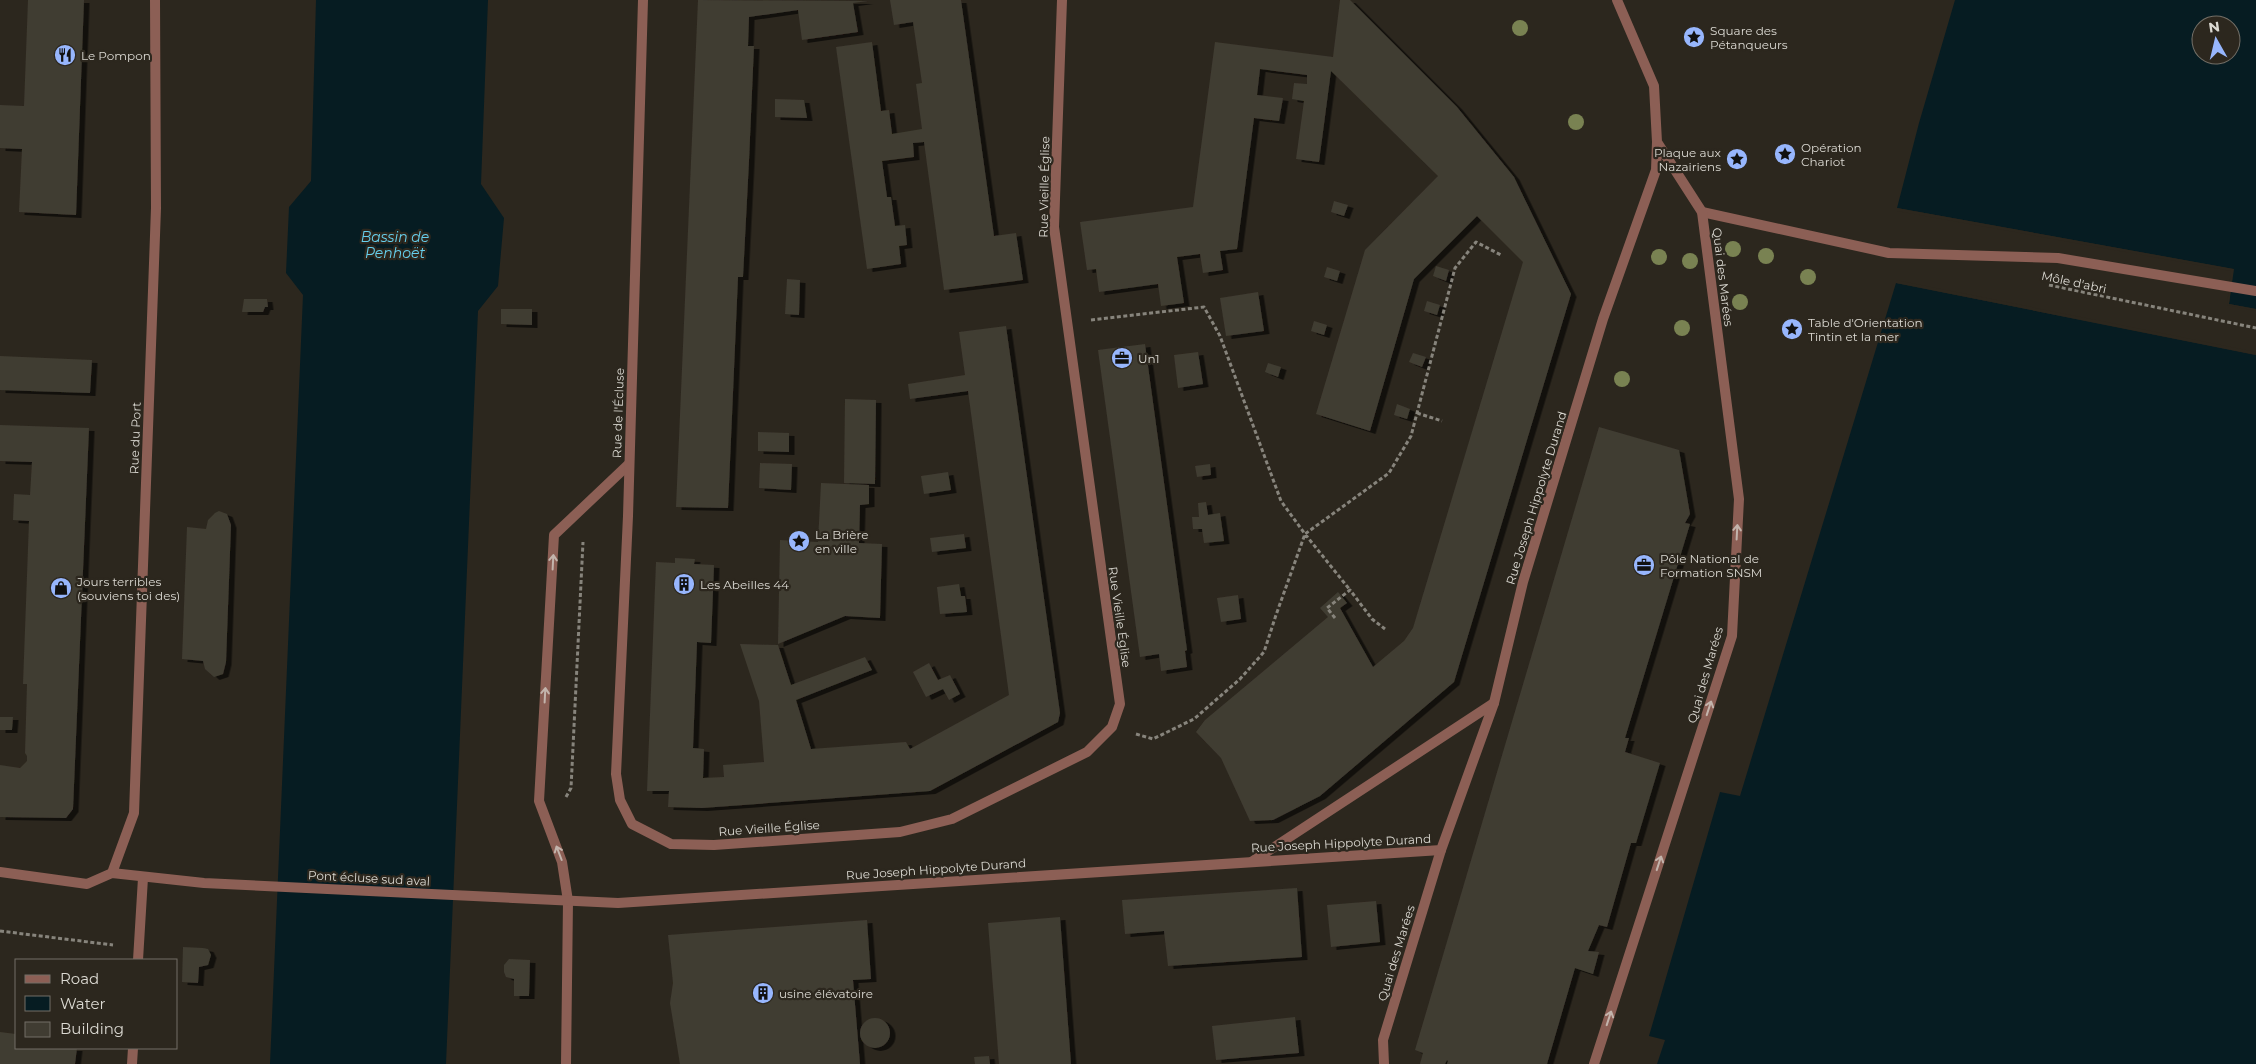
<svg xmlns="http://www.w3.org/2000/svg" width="2256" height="1064" font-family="Montserrat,sans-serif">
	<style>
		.water { fill: #061c22; fill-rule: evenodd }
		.pier { fill: #2c271e }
		.building { fill: #403c32; filter: url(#shadow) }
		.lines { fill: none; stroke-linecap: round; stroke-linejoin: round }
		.path { stroke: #87847c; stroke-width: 3; stroke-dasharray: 4 2.5; stroke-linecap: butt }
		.service { stroke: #8c5f55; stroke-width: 10 }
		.minor { stroke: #8c5f55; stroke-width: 10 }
		.tree { fill: #798252 }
		.oneway { stroke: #c3b4ac }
		.labels { text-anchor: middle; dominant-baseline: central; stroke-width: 4.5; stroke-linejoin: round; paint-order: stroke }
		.poi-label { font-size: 12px; fill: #dbd9d2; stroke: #2c271e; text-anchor: start }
		.street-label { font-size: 12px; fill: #dbd9d2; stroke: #2c271e }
		.water-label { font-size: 14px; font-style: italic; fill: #66d0ee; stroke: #2c271e }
	</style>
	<defs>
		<filter id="shadow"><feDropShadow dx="5.5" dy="3" stdDeviation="0" flood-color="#0009"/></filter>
	</defs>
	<rect width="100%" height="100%" fill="#2c271e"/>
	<path class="water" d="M316 0H488L481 184 504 218 498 286 478 311 446 1064H270L303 295 286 273 289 207 311 181Z
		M1955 0H2256V309L2229 304 2233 269 1897 208 1919 123ZM2201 25H2231V55H2201Z
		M1896 283 2256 355V1064H1657L1665 1040 1649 1036 1720 792 1740 796Z"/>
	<path class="pier" d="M1897 208 2234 269 2229 304 2256 309V311L2227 305 2231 271 1897 211Z
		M1896 280 2256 352V355L1896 283Z"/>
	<path class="building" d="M28 0H84L76 215 19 212 22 149 0 148V105L24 106Z
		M698 0 868 1 853 3 858 32 802 40 798 10 749 17 748 46H754L749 161 743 277H738L728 508 676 507Z
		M890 0H961L994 236 1016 233 1023 280 944 290 924 142 913 143 914 157 882 161 887 197H891L895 226 905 225 907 245 899 246 901 264 867 269 836 47 872 42 881 111 889 110 892 134 922 129 916 84 922 83 913 22 894 25Z
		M1340 0H1350L1457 107 1514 177 1571 294 1454 682 1320 796 1273 820 1250 821 1221 758 1196 732 1205 720 1328 617 1320 608 1338 592 1347 603 1340 608 1373 667 1404 641 1413 628 1523 262 1477 216 1414 279 1370 431 1316 414 1365 250 1438 176 1331 71 1319 162 1296 159 1304 101 1292 99 1294 83 1307 84V75L1260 69 1257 95 1283 98 1279 121 1254 118 1237 249 1220 251 1223 270 1203 273 1200 254 1177 257 1184 303 1161 306 1158 284 1099 292 1096 269 1087 270 1080 222 1193 207 1215 42 1333 57Z
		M775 99 804 100 807 118 775 117Z
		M1334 201 1348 205 1344 216 1331 212Z
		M1436 266 1449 270 1446 281 1433 276Z
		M1327 267 1340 271 1337 281 1324 277Z
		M787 279 800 280 799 315 785 314Z
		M1258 292 1264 331 1226 336 1220 298Z
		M244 299H267L268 307H265L263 312H242Z
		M1427 301 1440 305 1437 315 1424 311Z
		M501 309H532V325L501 324Z
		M1314 321 1327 325 1324 335 1311 331Z
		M1006 326 1060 713 1058 722 930 791 702 808 668 807 669 791H647L656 562 675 563V558L695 559 694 564 714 565 711 643 697 642 693 748 704 749 703 778 724 777 723 765 764 762 759 701 740 644 778 645 791 685 865 657 872 670 796 700 811 749 906 742 910 749 1009 695 968 391 910 399 908 384 965 375 959 332Z
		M1145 344 1187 650 1185 651 1187 667 1161 671 1159 654 1140 657 1098 350Z
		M1198 352 1203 384 1178 388 1174 355Z
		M1413 353 1426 357 1422 367 1409 362Z
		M0 356 92 360 90 393 0 390Z
		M1268 363 1281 367 1278 377 1265 372Z
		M845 399 876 400 875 484 844 483Z
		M1397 404 1410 409 1407 419 1394 415Z
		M0 425 89 428 73 809 66 818 0 817V765L20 768 27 761V756L25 753 27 684H23L29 521 13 520 14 494 30 495 32 462 0 461Z
		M1599 427 1679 450 1690 514 1685 523 1690 524 1625 738H1629L1625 752 1660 763 1636 843H1631L1607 927 1599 925 1588 951 1599 952 1593 974 1575 968 1547 1064H1447L1448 1061 1447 1060 1445 1064H1420L1423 1053 1415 1050Z
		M758 432 789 433V452L758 451Z
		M760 463 792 464 791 490 759 488Z
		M1210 464 1211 475 1197 477 1195 466Z
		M948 472 951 490 924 494 921 476Z
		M821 483 869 485V504L860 505 859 543 882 544 880 618 845 616 778 644 780 540 818 542Z
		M1206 502 1208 515 1220 513 1224 541 1204 543 1202 529H1193L1192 517H1199L1198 503Z
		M219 511 227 514 231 525 226 662 223 674 214 677 205 669 203 661 182 659 187 527 206 529 208 520 215 513Z
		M964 534 966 548 932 552 930 538Z
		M959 584 961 596H965L967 612 940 614 937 587Z
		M1238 595 1241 619 1221 622 1217 598Z
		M929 663 938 680 950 675 960 694 949 700 943 689 926 697 913 672Z
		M0 717H13L12 730H0Z
		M1297 888 1302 957 1168 966 1164 931 1125 934 1122 900Z
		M1376 901 1380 942 1331 947 1327 905Z
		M1060 917 1071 1064H999L988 923Z
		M867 920 871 979 853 980 860 1064H680L670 1003 673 983 668 935Z
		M183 947 203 948 208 949 211 955 208 965 199 967 198 983 182 982Z
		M509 959 530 960 529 996H514V979L506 977 504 972V965Z
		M1295 1017 1299 1053 1216 1060 1212 1026Z
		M860 1033a15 15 0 1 1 30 0a15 15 0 1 1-30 0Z
		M0 1032 16 1034V1048H77L75 1064H0Z
		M989 1056 990 1064H975L974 1057Z"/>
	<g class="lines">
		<path class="path" d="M2049 285 2256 328
			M1091 320 1204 307 1220 336 1281 501 1305 534 1389 473 1411 436 1455 268 1476 242 1501 255
			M1417 413 1442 421
			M1335 618 1327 608 1350 590 1372 619 1385 629
			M1136 734 1153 739 1194 719 1240 679 1264 652 1276 615 1305 534 1350 590
			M566 797 571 788 583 542
			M0 931 113 945"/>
		<path class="service" d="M1702 212 1889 253 2058 258 2256 291
			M1253 861 1494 703
			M138 960 143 878
			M132 1064 133 1048
			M566 1064 568 901 562 862 539 801 554 535 629 464
			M1384 1064 1383 1040 1441 850"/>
		<path class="minor" d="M643 0 628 516 616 774 620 800 632 824 671 844 714 845 900 832 952 819 1087 752 1112 727 1120 704 1054 227 1062 0
			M0 872 87 884 112 873 204 883 618 903 1441 850 1494 703 1523 582 1603 319 1656 170 1657 142 1654 86 1617 0
			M112 873 134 813 156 208 155 0
			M1594 1064 1732 636 1739 499 1702 212 1657 142"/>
	</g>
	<g class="tree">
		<circle cx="1520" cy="28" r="8"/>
		<circle cx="1576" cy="122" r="8"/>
		<circle cx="1733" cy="249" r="8"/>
		<circle cx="1766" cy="256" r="8"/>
		<circle cx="1659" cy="257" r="8"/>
		<circle cx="1690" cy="261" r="8"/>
		<circle cx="1808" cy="277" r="8"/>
		<circle cx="1740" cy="302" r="8"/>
		<circle cx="1682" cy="328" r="8"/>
		<circle cx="1622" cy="379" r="8"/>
	</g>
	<defs><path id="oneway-shaft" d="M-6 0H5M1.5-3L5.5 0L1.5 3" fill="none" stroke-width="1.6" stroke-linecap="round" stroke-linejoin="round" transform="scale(1.25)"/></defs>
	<g class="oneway">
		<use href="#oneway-shaft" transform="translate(1737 532) rotate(-87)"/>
		<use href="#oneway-shaft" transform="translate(553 562) rotate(-87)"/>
		<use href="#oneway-shaft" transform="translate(545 695) rotate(-87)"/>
		<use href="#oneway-shaft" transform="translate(1709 708) rotate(-72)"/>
		<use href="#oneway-shaft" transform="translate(559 853) rotate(-111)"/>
		<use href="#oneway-shaft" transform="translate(1659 863) rotate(-72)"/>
		<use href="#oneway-shaft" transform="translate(1609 1018) rotate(-72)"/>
	</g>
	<defs>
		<g id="sight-disc" transform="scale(1.125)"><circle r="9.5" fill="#97b6fd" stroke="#2c271e"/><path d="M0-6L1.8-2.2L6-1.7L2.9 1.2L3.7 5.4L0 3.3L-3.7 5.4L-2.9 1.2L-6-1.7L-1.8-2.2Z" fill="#111"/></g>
		<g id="restaurant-disc" transform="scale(1.125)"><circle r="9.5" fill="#97b6fd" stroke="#2c271e"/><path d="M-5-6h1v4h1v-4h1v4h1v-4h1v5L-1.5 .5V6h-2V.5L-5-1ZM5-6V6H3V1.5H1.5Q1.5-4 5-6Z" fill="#111"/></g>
		<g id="office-disc" transform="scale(1.125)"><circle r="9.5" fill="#97b6fd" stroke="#2c271e"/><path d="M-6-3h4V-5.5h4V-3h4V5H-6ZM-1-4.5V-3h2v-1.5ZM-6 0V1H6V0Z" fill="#111"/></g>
		<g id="building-disc" transform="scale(1.125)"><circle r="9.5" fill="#97b6fd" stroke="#2c271e"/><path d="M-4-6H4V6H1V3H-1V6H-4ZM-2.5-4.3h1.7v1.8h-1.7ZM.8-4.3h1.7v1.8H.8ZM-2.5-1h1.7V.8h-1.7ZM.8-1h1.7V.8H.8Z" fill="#111"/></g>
		<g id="shop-disc" transform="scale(1.125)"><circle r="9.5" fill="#97b6fd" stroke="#2c271e"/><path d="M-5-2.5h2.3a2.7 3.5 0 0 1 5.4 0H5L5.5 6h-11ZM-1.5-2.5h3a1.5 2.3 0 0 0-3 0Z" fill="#111"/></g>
	</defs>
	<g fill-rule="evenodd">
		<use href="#sight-disc" x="1694" y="37"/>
		<use href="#restaurant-disc" x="65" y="55"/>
		<use href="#sight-disc" x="1785" y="154"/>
		<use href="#sight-disc" x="1737" y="159"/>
		<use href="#sight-disc" x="1792" y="329"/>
		<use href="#office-disc" x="1122" y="358"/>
		<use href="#sight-disc" x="799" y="541"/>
		<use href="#office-disc" x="1644" y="565"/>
		<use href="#building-disc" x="684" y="584"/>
		<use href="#shop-disc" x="61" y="588"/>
		<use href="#building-disc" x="763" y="993"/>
	</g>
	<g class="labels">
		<g class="poi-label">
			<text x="1710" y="30">Square des<tspan x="1710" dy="14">Pétanqueurs</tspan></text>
			<text x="81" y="55">Le Pompon</text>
			<text x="1801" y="147">Opération<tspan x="1801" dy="14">Chariot</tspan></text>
			<text x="1721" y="152" text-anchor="end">Plaque aux<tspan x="1721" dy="14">Nazairiens</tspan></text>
			<text x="1808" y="322">Table d'Orientation<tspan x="1808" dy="14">Tintin et la mer</tspan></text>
			<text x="1138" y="358">Un1</text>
			<text x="815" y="534">La Brière<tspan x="815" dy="14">en ville</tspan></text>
			<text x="1660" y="558">Pôle National de<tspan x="1660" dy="14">Formation SNSM</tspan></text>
			<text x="77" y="581">Jours terribles<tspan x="77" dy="14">(souviens toi des)</tspan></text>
			<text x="700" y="584">Les Abeilles 44</text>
			<text x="779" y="993">usine élévatoire</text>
		</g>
		<g class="street-label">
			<text transform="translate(1044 187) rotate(-89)">Rue Vieille Église</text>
			<text transform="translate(1723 277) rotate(83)">Quai des Marées</text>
			<text transform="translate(2074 282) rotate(12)">Môle d'abri</text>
			<text transform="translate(618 413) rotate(-88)">Rue de l'Écluse</text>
			<text transform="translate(135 438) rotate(-88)">Rue du Port</text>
			<text transform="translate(1536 498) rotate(-73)">Rue Joseph Hippolyte Durand</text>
			<text transform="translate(1120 617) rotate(82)">Rue Vieille Église</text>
			<text transform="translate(1705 675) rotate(-74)">Quai des Marées</text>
			<text transform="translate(769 828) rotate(-4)">Rue Vieille Église</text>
			<text transform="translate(1341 843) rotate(-3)">Rue Joseph Hippolyte Durand</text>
			<text transform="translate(936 869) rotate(-4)">Rue Joseph Hippolyte Durand</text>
			<text transform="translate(369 878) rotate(3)">Pont écluse sud aval</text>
			<text transform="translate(1396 953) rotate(-73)">Quai des Marées</text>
		</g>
		<g class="water-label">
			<text x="395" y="237">Bassin de<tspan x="395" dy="16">Penhoët</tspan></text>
		</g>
	</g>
	<rect x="15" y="959" width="162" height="90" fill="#2c271e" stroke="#726e66"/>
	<rect x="25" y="975" width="25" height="8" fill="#8c5f55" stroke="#726e66"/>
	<text x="60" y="984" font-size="15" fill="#dbd9d2">Road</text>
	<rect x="25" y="996" width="25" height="15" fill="#061c22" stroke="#726e66"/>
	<text x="60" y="1009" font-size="15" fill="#dbd9d2">Water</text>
	<rect x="25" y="1022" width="25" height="15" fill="#403c32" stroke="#726e66"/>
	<text x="60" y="1034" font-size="15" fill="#dbd9d2">Building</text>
	<g transform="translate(2216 40) rotate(352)"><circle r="24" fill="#2c271e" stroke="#726e66"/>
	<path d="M0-4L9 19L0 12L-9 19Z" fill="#97b6fd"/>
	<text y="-8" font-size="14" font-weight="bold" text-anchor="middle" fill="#dbd9d2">N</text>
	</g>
</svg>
